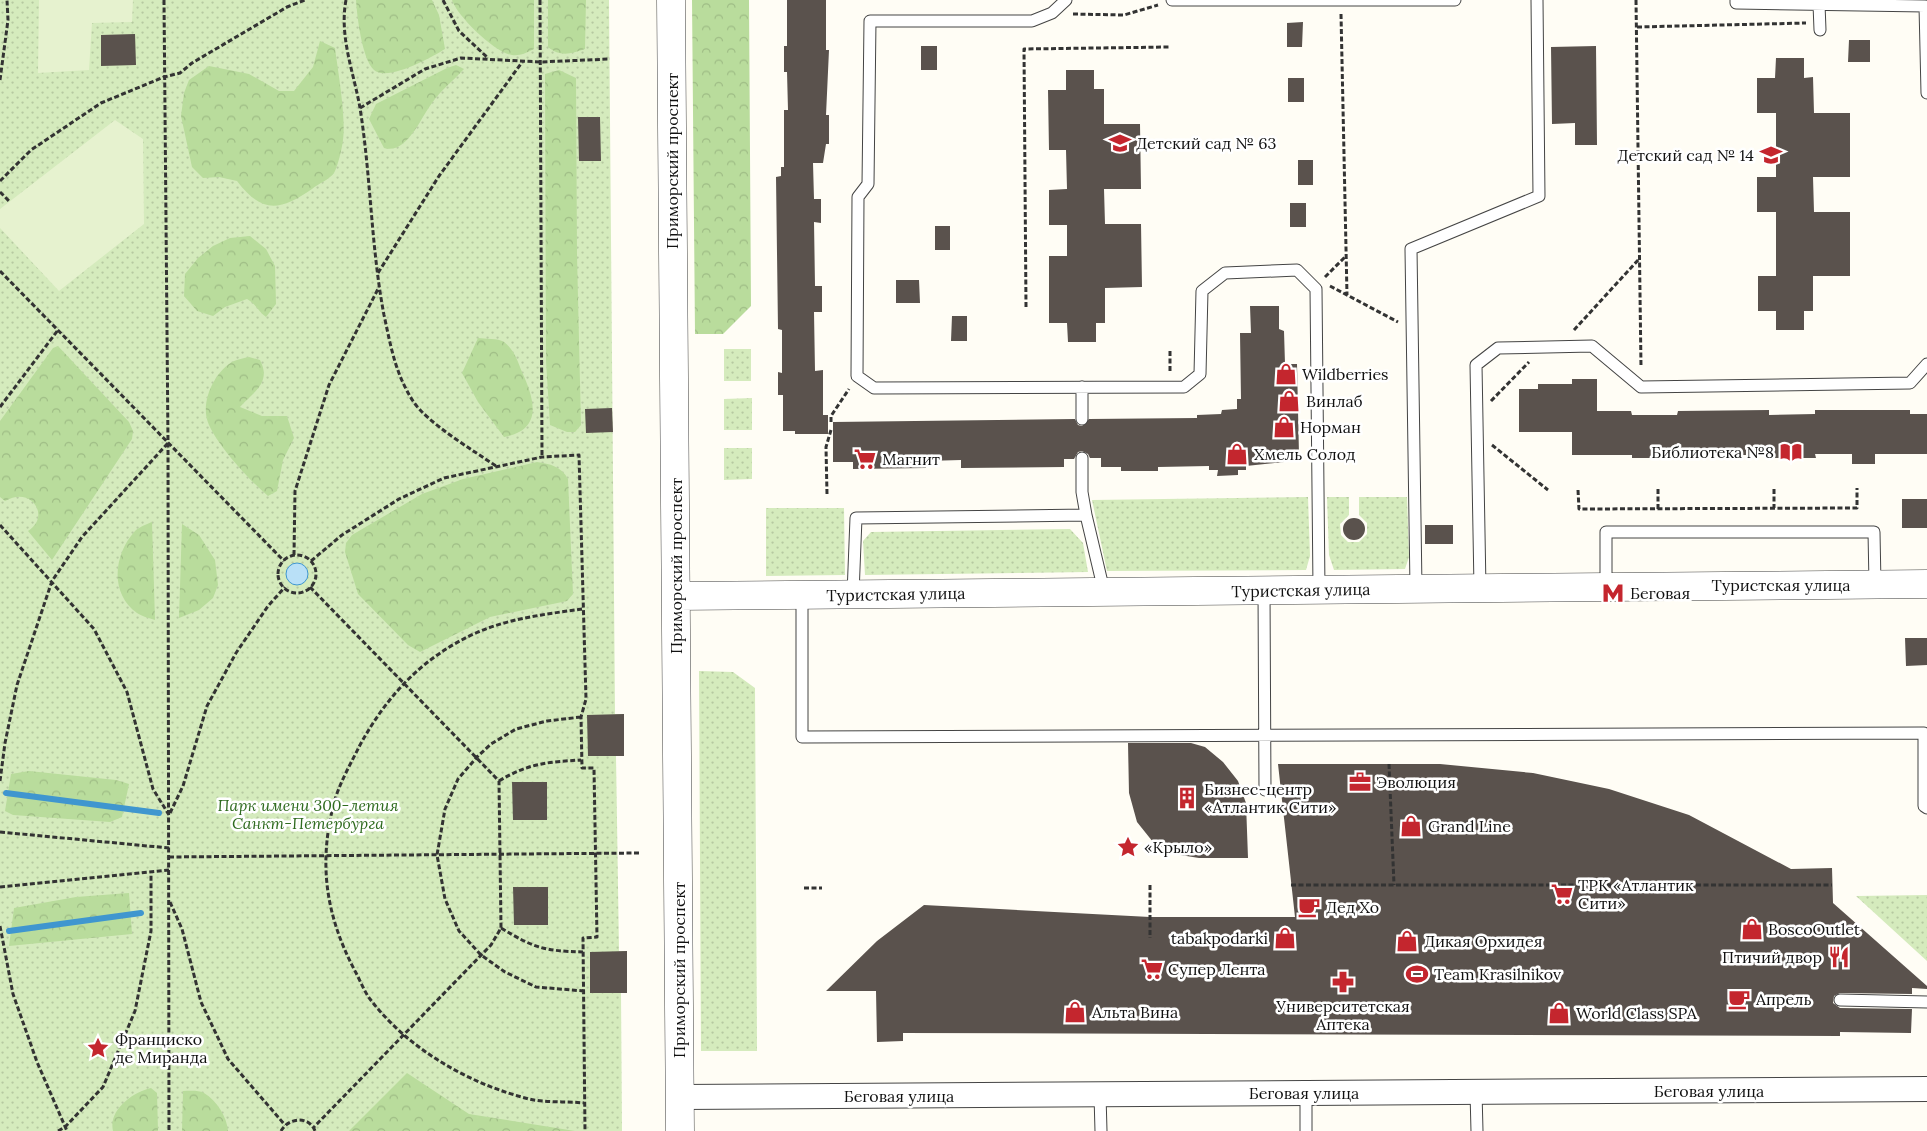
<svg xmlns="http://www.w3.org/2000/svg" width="1927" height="1131" font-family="Lora,serif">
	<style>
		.green { fill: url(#green-dots) }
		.forest { fill: url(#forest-crowns) }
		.pitch { fill: #e6f2cf }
		.water { fill: #b9e0f7; stroke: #3f96cf }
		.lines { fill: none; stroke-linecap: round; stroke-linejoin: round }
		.stream { stroke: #3f96cf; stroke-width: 6 }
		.building { fill: #5a524d }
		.service-casing { stroke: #444; stroke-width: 13 }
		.minor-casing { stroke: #444; stroke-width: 26 }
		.tertiary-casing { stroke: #444; stroke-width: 29 }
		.path { stroke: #333; stroke-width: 3; stroke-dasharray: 5 2.5; stroke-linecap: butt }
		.service { stroke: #fff; stroke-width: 11 }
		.minor { stroke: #fff; stroke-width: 24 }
		.tertiary { stroke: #fff; stroke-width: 28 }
		.labels { text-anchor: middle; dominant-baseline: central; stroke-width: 5; stroke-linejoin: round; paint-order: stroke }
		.poi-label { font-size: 16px; fill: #111; stroke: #fff; text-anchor: start }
		.street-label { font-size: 16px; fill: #111; stroke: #fff }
		.park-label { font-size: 16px; font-style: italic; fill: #2f6b1f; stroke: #fff }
	</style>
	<defs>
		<pattern id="green-dots" width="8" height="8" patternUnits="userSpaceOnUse" patternTransform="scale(1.25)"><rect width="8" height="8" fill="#d5ebbd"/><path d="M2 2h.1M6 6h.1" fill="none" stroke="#b6c8a1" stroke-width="1.8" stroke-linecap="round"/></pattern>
		<pattern id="forest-crowns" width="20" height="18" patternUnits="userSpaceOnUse" patternTransform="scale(1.25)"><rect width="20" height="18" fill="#b9dc9c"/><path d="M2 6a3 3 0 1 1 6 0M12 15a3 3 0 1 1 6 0" fill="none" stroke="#9ebc85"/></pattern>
	</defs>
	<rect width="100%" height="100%" fill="#fffdf5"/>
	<path class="green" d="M0 0H609L615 714H624V756H616L619 951H627V993H621L622 1131H0Z
		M724 349H751V381H724Z
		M752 398V430H724V399Z
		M724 448H752V479L724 480Z
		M1308 497 1310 556 1306 570 1107 571 1092 500Z
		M1327 497H1349V515L1340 524 1341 535 1348 542H1359L1367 534V523L1359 515V497H1407L1409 557 1405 569 1334 570 1329 555Z
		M766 508H844L845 575 766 576Z
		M1070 529 1083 543 1088 572 865 575 863 541 871 532Z
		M699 671 733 672 755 688 757 1051H701Z
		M1927 895V961L1856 896Z"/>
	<path class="forest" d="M356 0H432L439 15 445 49C432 57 388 82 374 70 362 59 357 16 356 0Z
		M452 0H534V49C526 53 520 56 512 55 495 53 457 16 452 0Z
		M548 0H586L585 49C571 54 560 57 548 47Z
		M692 0H749L751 306 723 334H695Z
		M320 41 335 48C338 72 346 116 343 140 342 148 338 166 334 173 330 179 318 184 312 189 280 211 262 214 237 181L219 177 203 178 192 167 181 116 184 93 189 80 209 66 249 74 279 91H294L313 67Z
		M456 65 464 69C454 80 441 90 432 103 421 117 407 155 384 148L369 119 376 104 447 68Z
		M559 70 576 78 577 255 581 425 575 432H567L550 425 546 361 545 74Z
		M250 236 266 249 275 266 276 304 266 317C259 312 256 304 247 299L225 307 213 316 197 311 184 296 185 274 198 258 213 246 230 238Z
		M478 338C485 339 498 338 504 342 514 349 518 362 522 372 535 400 543 430 504 437L478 402 462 373Z
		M58 346 129 422 133 431 132 439 52 560 28 531C51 517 32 485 5 501L0 497V421L53 348Z
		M249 357 260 360C272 383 253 392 240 407L262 416H287L294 438 283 460 277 491 268 496C249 480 219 447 209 425 199 404 214 371 234 361 239 359 244 358 249 357Z
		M537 462C550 464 561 466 568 479L573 594 567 601 490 617 420 652 408 645 358 594 345 552 346 543 352 535 422 494 463 479Z
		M152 522 155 620C149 618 141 616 137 613 109 593 114 554 135 531 139 527 147 524 152 522Z
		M182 524 199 535 215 560 218 585 213 598 199 610 179 618Z
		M29 771 116 780 129 784 122 817 110 822 13 815 5 811 11 774Z
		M129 893 132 934 9 946 14 908 76 897Z
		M407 1073 469 1114 575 1131H349Z
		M151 1088 157 1093 158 1131H113C108 1110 133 1092 151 1088Z
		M183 1091C190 1091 198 1090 204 1093 217 1101 227 1117 228 1131H182Z"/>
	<path class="pitch" d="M39 0H133L132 22 92 23 89 70 38 73Z
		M115 120 143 139 144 224 59 291 0 228V209Z"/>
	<path class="water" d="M286 574a11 11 0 1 1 22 0a11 11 0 1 1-22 0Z"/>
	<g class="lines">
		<path class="stream" d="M6 793 159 813
			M9 931 141 913"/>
	</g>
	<path class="building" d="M787 0H826V50H829L826 115H829V144H826L823 163H813L814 199H821V223L814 222 815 286H822V312H814L815 371 823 370V415H828V434H795V431H783V395H778V372L782 373V330L778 329 776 177 781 176V167H784V110H788L787 72H784V46H787Z
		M1303 22 1302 47H1287V23Z
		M135 34 136 65 101 66V35Z
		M1849 40H1870V62H1848Z
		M921 46H937V70H921Z
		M1596 46 1597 145H1575V123L1552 124 1551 47Z
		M1776 58H1804V78L1813 77 1814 113H1850V177H1813L1814 212H1850V276H1813V311H1804V330H1776V311H1758V276H1776V212H1757V177H1776V113H1757V78H1775Z
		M1066 70H1094V89H1104V124H1140L1141 189H1104L1105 224H1141L1142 287 1105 288V323H1096V342H1068L1067 323H1049V256H1067V225H1049V190L1067 189 1066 150H1049L1048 90H1066Z
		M1288 78H1304V102H1288Z
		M578 117H600L601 161H579Z
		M1298 160H1313V185H1298Z
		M1290 203H1306V227H1290Z
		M935 226H950V250H935Z
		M896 280H919L920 303H896Z
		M1250 306H1279V329L1284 331 1285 364H1297L1299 455 1293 461 1246 466V470H1238V475L1217 476 1218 470H1209V466L1158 467V471H1121V467H1101V458H1090L1088 454 1082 451 1078 452 1074 459H1064V467L961 468V460L926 461V468L853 469V462H833V422L1075 419 1078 425 1082 426 1089 419 1197 418V415L1221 414 1222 410 1237 409V399H1241L1240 333H1251Z
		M952 316H967V341H951Z
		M1572 379H1597V411H1631L1632 415H1677L1678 411 1769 410V415L1815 414V410H1910V414H1927V454H1875V464H1852V454H1815L1816 458H1770V455H1678V458H1632V455H1572V432H1519V389H1538V384H1572Z
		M612 408 613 432 586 433 585 409Z
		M1902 499H1927V528H1902Z
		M1343 529a11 11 0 1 1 22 0a11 11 0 1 1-22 0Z
		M1425 525H1453V544H1425Z
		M1905 638H1927V665L1906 666Z
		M624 714V756H588L587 715Z
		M1128 743H1191L1205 747 1223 762 1238 781 1246 803 1248 858H1199L1174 854 1153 842 1137 822 1129 793Z
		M1278 764H1440L1533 773 1609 789 1689 815 1791 869 1832 868 1833 903 1927 986V989L1912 988V994L1840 993 1834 996 1833 1003 1840 1008 1912 1009 1911 1033 1840 1032V1036L903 1033V1041L877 1042 876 991H826L877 941 924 905 1150 917H1295Z
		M512 782H547V820H513Z
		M513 887H548V925H514Z
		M627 951V993H590V952Z"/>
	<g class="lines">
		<g class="service-casing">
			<path id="service" d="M1066 0 1052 13 1032 21H870L868 184 858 197 857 376 874 388 1184 387 1200 374 1202 291 1225 273 1297 270 1316 289 1319 589
				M1172 0H1455
				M1736 0V3L1925 6 1927 93
				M1819 4 1820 30
				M1082 419V387
				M1082 458V492L1086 515
				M1606 586V532H1874L1875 584
				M1416 588 1411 249 1539 196 1537 0
				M1480 588 1476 365 1498 348 1592 346 1641 387 1910 383 1927 364
				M1264 590 1265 790
				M802 594V737L1924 733V806L1927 808
				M853 594 856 518 1086 515 1104 591
				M1840 1000 1927 1002
				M1476 1092 1477 1131
				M1306 1093V1131
				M1100 1095 1101 1131"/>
		</g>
		<g class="minor-casing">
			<path id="minor" d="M680 1097 1927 1089"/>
		</g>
		<g class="tertiary-casing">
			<path id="tertiary" d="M671 0 680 1131
				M676 596 1927 584"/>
		</g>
		<path class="path" d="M164 0 168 442 169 1131
			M346 0C339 37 354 73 360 108 371 177 371 247 384 315 391 347 395 373 413 401 426 422 474 451 496 466
			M443 0 459 31 488 58
			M540 0 542 457
			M1636 0 1641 367
			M1073 14 1124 15 1158 5
			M1341 14 1347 295
			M1637 27 1806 23
			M0 80 8 20 7 0
			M360 108 425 69 461 58 540 62 610 59
			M0 181 31 150 101 103 164 77 180 73 192 63 287 7 305 0
			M0 192 10 202
			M0 271 284 561
			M378 273 439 176 523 61
			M1325 277 1345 257
			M1330 286 1398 322
			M1026 307 1024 49 1169 47
			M1574 330 1639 259
			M1170 351V373
			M1491 401 1529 362
			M0 407 58 330
			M831 422V416L849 389
			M1492 445 1548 490
			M1658 489V509
			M1774 489V508
			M1578 490 1579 509 1857 508V488
			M827 494 826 447 831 430
			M0 525 94 629 127 692 153 789 169 815
			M294 555 295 491 329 385 379 287
			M278 574a19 19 0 1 1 38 0a19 19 0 1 1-38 0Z
			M311 561 342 535 399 499 444 478 542 457 579 455 586 699 581 717 582 768H594L597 937 583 938 585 1131
			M310 587 499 781 501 928 491 945 314 1127
			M582 609C547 614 511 618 478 632 424 656 388 694 360 745 351 763 339 784 334 803 318 864 326 916 355 971 360 980 364 991 370 999 408 1049 469 1084 529 1099 546 1103 566 1101 584 1103
			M581 717 547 721 516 729 491 744 477 757 458 779 445 809 437 855 445 899 459 931 481 955 505 972 536 987 584 991
			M1389 764 1394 885
			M0 781 5 743 17 685 52 581 82 537 168 443
			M499 781C529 763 548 762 581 760
			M170 813 183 786 207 706 236 653 268 606 285 587
			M0 832 169 848
			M169 857 639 853
			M1150 885V938
			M1291 885H1832
			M0 887 169 870
			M804 888H822
			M170 902 182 929 201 1002 228 1059 285 1125
			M0 926 13 994 37 1062 67 1131
			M501 928C534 948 544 951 583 952
			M58 1131 65 1127 103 1087 135 1011 151 931V872
			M281 1131C288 1118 309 1115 315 1131"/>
		<use href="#service" class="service"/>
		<use href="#minor" class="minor"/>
		<use href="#tertiary" class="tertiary"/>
	</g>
	<defs>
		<g id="school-bare" transform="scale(1.725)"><path d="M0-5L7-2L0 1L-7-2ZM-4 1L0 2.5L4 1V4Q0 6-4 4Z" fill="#c4262e" stroke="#fff" stroke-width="2.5" paint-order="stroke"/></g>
		<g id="shop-bare" transform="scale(1.725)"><path d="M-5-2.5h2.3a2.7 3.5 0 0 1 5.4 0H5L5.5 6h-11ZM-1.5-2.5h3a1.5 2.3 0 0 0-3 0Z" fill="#c4262e" stroke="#fff" stroke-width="2.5" paint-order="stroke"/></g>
		<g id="library-bare" transform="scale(1.725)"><path d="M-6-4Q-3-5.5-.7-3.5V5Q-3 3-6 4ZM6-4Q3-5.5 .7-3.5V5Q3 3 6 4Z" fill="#c4262e" stroke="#fff" stroke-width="2.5" paint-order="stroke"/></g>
		<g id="supermarket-bare" transform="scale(1.725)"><path d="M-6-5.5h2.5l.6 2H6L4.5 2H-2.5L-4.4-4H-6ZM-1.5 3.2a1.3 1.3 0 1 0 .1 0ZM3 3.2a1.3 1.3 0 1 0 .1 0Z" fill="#c4262e" stroke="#fff" stroke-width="2.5" paint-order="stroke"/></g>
		<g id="metro-bare" transform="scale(1.725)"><path d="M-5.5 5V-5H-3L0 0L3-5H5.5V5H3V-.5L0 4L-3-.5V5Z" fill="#c4262e" stroke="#fff" stroke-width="2.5" paint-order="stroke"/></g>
		<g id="office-bare" transform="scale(1.725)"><path d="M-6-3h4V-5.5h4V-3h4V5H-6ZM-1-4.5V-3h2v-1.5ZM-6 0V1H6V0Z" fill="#c4262e" stroke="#fff" stroke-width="2.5" paint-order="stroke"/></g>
		<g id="building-bare" transform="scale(1.725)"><path d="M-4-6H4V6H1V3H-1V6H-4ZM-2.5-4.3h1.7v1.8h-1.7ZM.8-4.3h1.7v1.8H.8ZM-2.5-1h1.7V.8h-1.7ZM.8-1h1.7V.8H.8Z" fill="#c4262e" stroke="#fff" stroke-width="2.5" paint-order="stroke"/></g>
		<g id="sight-bare" transform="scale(1.725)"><path d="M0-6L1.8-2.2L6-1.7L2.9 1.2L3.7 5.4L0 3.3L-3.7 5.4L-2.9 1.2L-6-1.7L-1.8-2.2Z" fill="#c4262e" stroke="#fff" stroke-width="2.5" paint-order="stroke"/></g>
		<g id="cafe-bare" transform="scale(1.725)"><path d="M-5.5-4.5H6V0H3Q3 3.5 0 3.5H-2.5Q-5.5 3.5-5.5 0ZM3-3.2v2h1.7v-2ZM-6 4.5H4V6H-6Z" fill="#c4262e" stroke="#fff" stroke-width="2.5" paint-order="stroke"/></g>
		<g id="restaurant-bare" transform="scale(1.725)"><path d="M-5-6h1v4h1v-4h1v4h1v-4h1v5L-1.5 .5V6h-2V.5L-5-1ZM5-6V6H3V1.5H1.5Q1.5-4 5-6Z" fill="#c4262e" stroke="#fff" stroke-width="2.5" paint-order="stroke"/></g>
		<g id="stadium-bare" transform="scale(1.725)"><path d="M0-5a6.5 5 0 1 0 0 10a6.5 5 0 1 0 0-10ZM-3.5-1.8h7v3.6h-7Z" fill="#c4262e" stroke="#fff" stroke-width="2.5" paint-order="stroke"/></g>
		<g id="pharmacy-bare" transform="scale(1.725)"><path d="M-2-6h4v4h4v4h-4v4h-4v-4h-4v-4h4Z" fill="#c4262e" stroke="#fff" stroke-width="2.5" paint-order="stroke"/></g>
	</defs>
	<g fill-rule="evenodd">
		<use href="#school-bare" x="1120" y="143"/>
		<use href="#school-bare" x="1771" y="155"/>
		<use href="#shop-bare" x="1286" y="374"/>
		<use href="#shop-bare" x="1289" y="401"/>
		<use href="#shop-bare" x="1284" y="427"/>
		<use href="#library-bare" x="1791" y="452"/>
		<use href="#shop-bare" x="1237" y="454"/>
		<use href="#supermarket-bare" x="865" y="459"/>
		<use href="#metro-bare" x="1613" y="593"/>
		<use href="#office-bare" x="1360" y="782"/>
		<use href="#building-bare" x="1187" y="798"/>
		<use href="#shop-bare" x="1411" y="826"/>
		<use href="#sight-bare" x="1128" y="847"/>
		<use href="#supermarket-bare" x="1562" y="894"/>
		<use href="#cafe-bare" x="1309" y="907"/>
		<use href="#shop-bare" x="1752" y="929"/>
		<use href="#shop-bare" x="1285" y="938"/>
		<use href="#shop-bare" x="1407" y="941"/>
		<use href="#restaurant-bare" x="1839" y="957"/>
		<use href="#supermarket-bare" x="1152" y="969"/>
		<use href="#stadium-bare" x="1417" y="974"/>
		<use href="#pharmacy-bare" x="1343" y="982"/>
		<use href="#cafe-bare" x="1739" y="999"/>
		<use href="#shop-bare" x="1075" y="1012"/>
		<use href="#shop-bare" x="1559" y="1013"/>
		<use href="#sight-bare" x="98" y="1048"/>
	</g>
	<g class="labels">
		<g class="poi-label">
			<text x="1136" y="143">Детский сад № 63</text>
			<text x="1754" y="155" text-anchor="end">Детский сад № 14</text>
			<text x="1302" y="374">Wildberries</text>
			<text x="1306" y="401">Винлаб</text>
			<text x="1300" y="427">Норман</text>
			<text x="1774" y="452" text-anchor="end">Библиотека №8</text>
			<text x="1254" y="454">Хмель Солод</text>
			<text x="882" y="459">Магнит</text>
			<text x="1630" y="593">Беговая</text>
			<text x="1376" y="782">Эволюция</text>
			<text x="1204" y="789">Бизнес-центр<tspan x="1204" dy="18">«Атлантик Сити»</tspan></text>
			<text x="1428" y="826">Grand Line</text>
			<text x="1144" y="847">«Крыло»</text>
			<text x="1578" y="885">ТРК «Атлантик<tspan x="1578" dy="18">Сити»</tspan></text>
			<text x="1326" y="907">Дед Хо</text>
			<text x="1768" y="929">BoscoOutlet</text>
			<text x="1268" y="938" text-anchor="end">tabakpodarki</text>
			<text x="1424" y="941">Дикая Орхидея</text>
			<text x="1822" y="957" text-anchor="end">Птичий двор</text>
			<text x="1168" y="969">Супер Лента</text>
			<text x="1434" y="974">Team Krasilnikov</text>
			<text x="1756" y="999">Апрель</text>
			<text x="1343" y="1006" text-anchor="middle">Университетская<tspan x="1343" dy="18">Аптека</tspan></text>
			<text x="1092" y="1012">Альта Вина</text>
			<text x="1576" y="1013">World Class SPA</text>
			<text x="115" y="1039">Франциско<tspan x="115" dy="18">де Миранда</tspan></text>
		</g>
		<g class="street-label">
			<text transform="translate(672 161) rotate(-90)">Приморский проспект</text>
			<text transform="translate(676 566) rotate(-90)">Приморский проспект</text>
			<text x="1781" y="585">Туристская улица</text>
			<text transform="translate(1301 590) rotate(-1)">Туристская улица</text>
			<text transform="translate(896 594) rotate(-1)">Туристская улица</text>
			<text transform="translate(679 970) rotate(-90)">Приморский проспект</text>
			<text x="1709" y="1091">Беговая улица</text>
			<text x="1304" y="1093">Беговая улица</text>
			<text x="899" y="1096">Беговая улица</text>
		</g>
		<g class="park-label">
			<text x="308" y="805">Парк имени 300-летия<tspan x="308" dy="18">Санкт-Петербурга</tspan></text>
		</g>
	</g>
</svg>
